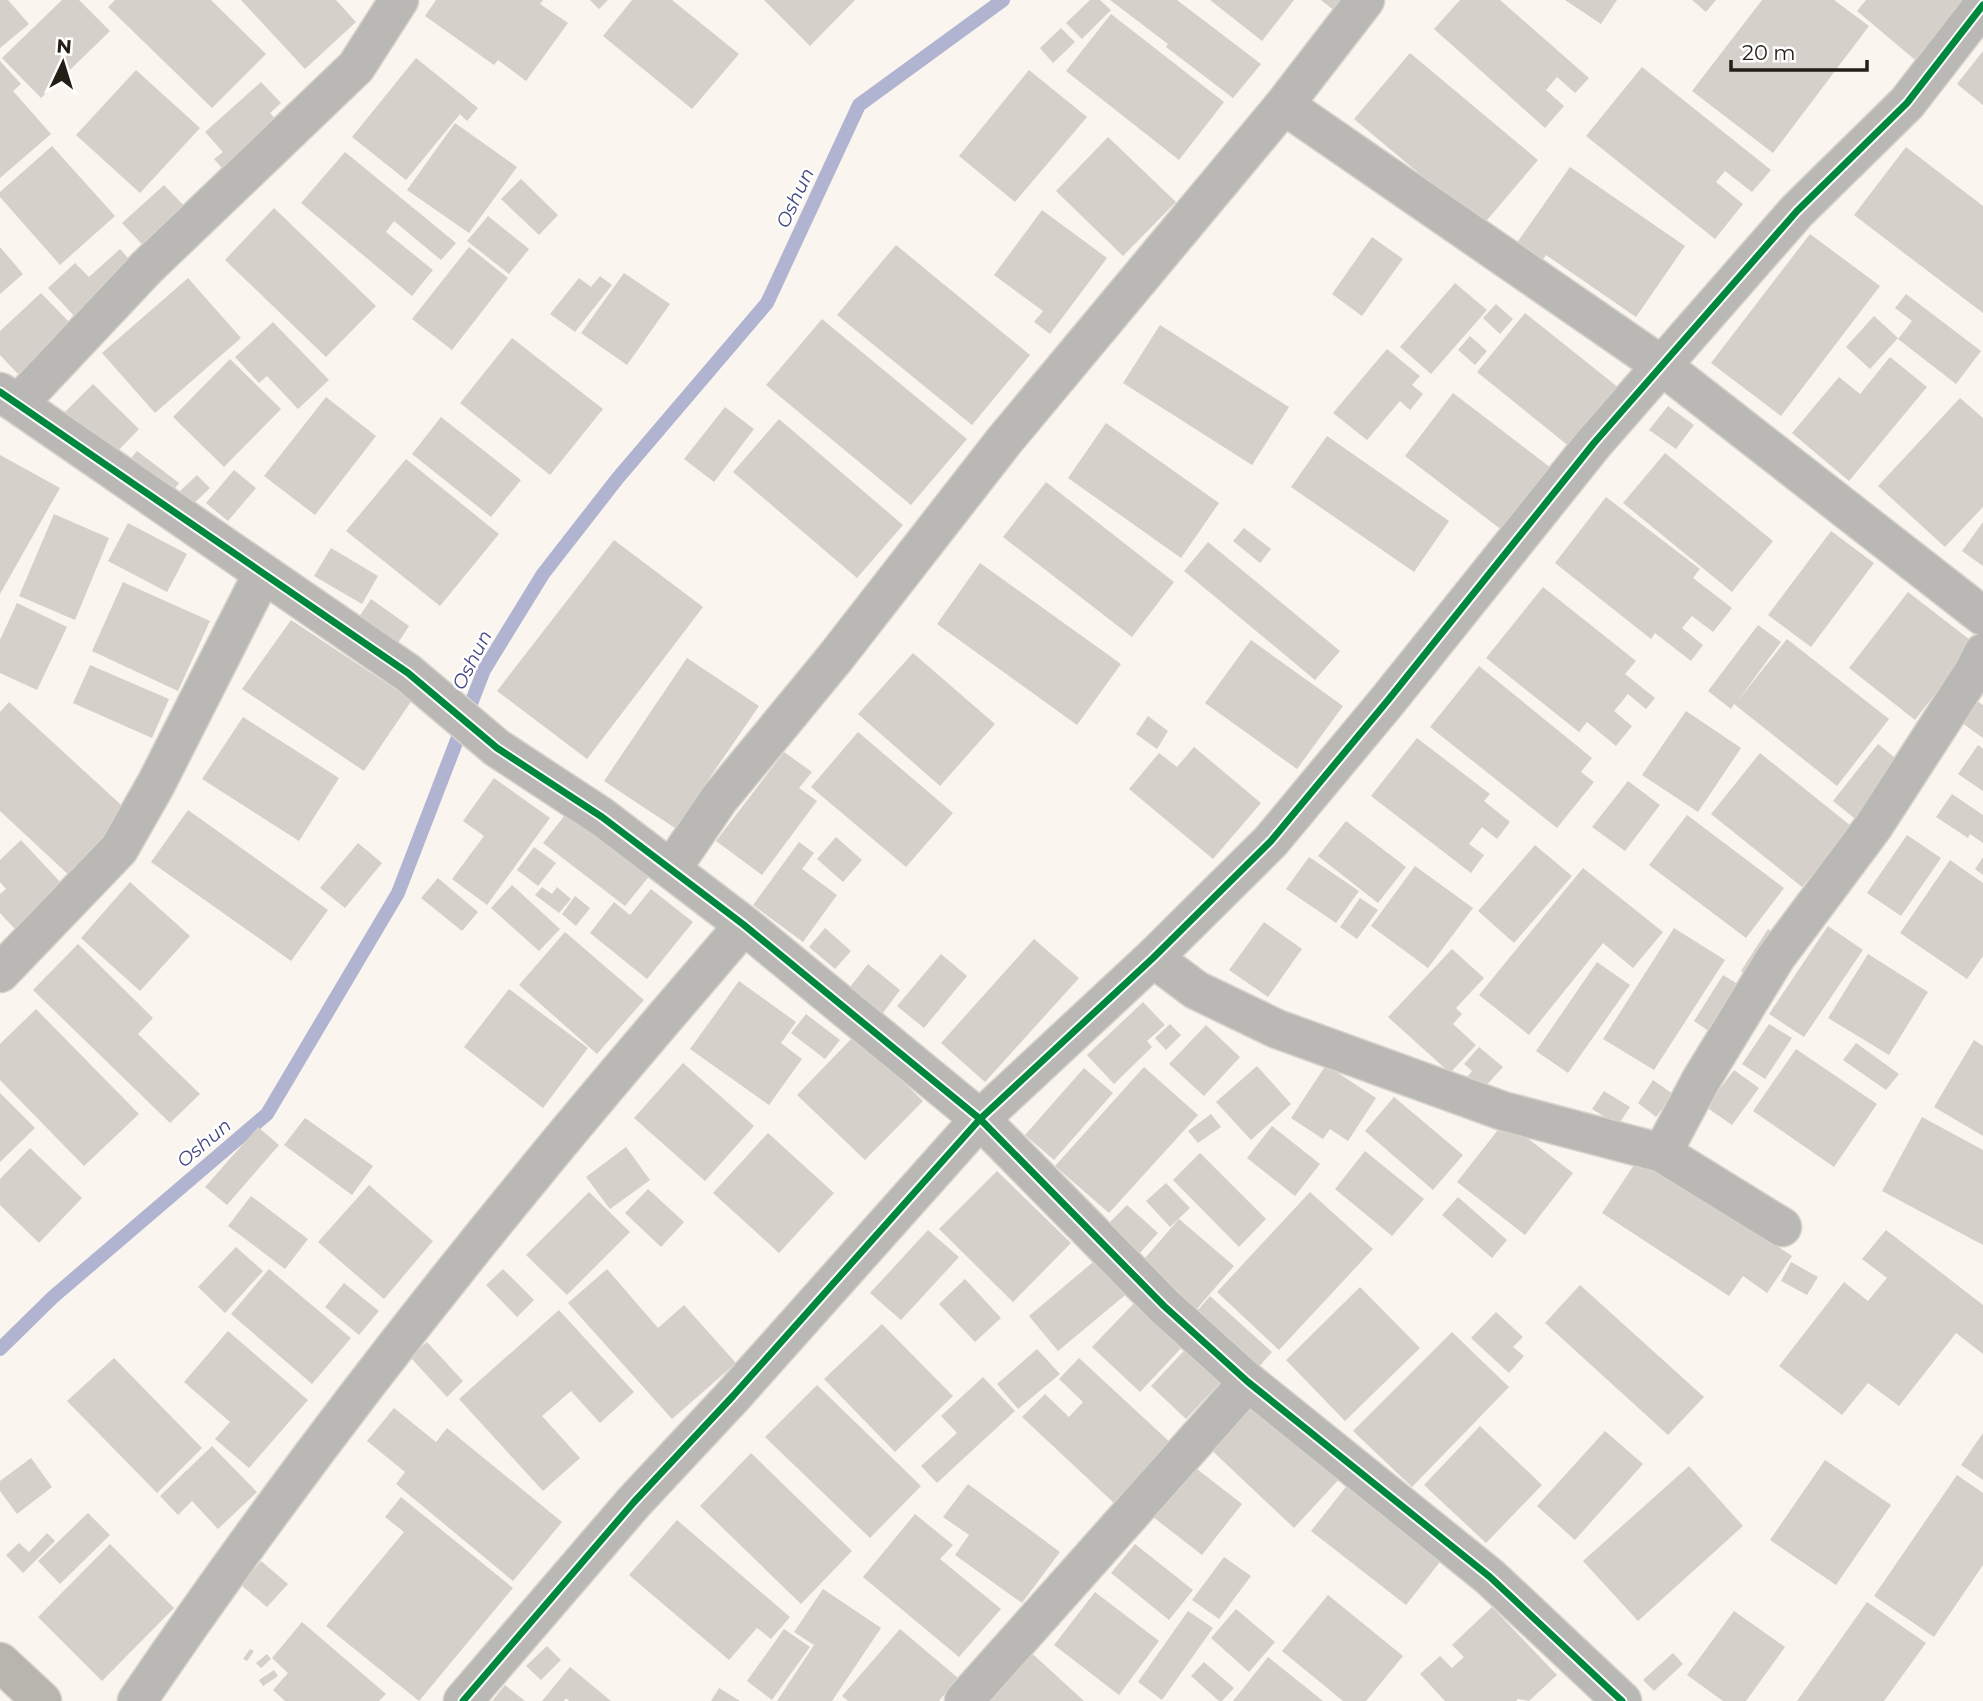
<svg xmlns="http://www.w3.org/2000/svg" width="1983" height="1701" font-family="Montserrat,sans-serif">
	<style>
		.lines { fill: none; stroke-linecap: round; stroke-linejoin: round }
		.stream { stroke: #b0b4d1; stroke-width: 14 }
		.building { fill: #d5d0c9 }
		.street-casing { stroke: #d7d3cc; stroke-width: 41 }
		.highway-casing { stroke: #d7d3cc; stroke-width: 41 }
		.street { stroke: #b9b8b4; stroke-width: 38 }
		.highway { stroke: #b8b4ae; stroke-width: 38 }
		.cycleway-casing { stroke: #fff; stroke-width: 11 }
		.cycleway { stroke: #00873e; stroke-width: 7 }
		.labels { text-anchor: middle; dominant-baseline: central; stroke-width: 5; stroke-linejoin: round; paint-order: stroke }
		.water-label { font-size: 19px; font-style: italic; fill: #434782; stroke: #fff }
	</style>
	<rect width="100%" height="100%" fill="#faf5ee"/>
	<g class="lines">
		<path class="stream" d="M0 1349 53 1297 267 1114 398 893 484 670 543 574 617 479 767 303 859 105 1003 0"/>
	</g>
	<path class="building" d="M0 0H8L29 24 0 48Z
		M62 0H79L110 31 41 98 2 58Z
		M115 0H211L266 54 212 108 108 7Z
		M241 0H336L356 22 305 69Z
		M436 0H543L540 4 568 23 526 81 498 60 494 65 425 16Z
		M590 0H608L599 9Z
		M632 0H672L739 54 692 109 603 36Z
		M764 0H855L810 46Z
		M1090 0H1100L1111 10 1082 39 1066 23Z
		M1110 0H1177L1261 64 1233 98 1166 47 1168 44Z
		M1210 0H1294L1262 41Z
		M1321 0H1345L1336 12Z
		M1460 0H1500L1589 78 1575 93 1557 77 1546 90 1564 106 1545 128 1434 29Z
		M1565 0H1617L1601 24Z
		M1692 0H1716L1706 12Z
		M1762 0H1834L1869 26 1773 153 1692 91Z
		M1866 0H1974L1920 64 1857 11Z
		M1111 14 1224 102 1179 160 1066 71Z
		M1061 28 1075 42 1053 63 1040 48Z
		M1983 51V105L1957 84Z
		M1410 53 1538 160 1482 226 1354 119Z
		M416 58 478 108 467 121 460 114 406 180 352 137Z
		M0 61 21 84 13 91 51 134 0 178Z
		M1642 67 1771 170 1752 192 1725 171 1716 182 1743 204 1715 239 1586 136Z
		M136 70 200 128 140 193 76 135Z
		M1029 70 1087 117 1015 202 959 156Z
		M261 82 281 103 270 113 281 125 227 174 214 159 223 152 205 132Z
		M455 123 517 167 469 233 407 190Z
		M1108 137 1176 202 1123 256 1056 191Z
		M52 146 115 216 60 265 0 197V192Z
		M1906 147 1983 206V313L1854 215Z
		M345 152 456 243 441 260 394 221 386 232 433 270 412 296 301 203Z
		M1570 167 1685 246 1636 317 1546 255 1540 264 1514 247Z
		M521 179 558 215 539 235 501 199Z
		M164 185 196 218 153 256 122 223Z
		M274 208 376 306 326 357 225 260Z
		M1042 210 1107 258 1050 334 1034 322 1043 311 994 275Z
		M488 216 529 249 509 274 467 241Z
		M1810 234 1880 286 1781 416 1711 363Z
		M1372 237 1403 259 1362 316 1332 294Z
		M896 245 1030 355 972 425 837 315Z
		M0 247 23 274 0 294Z
		M469 247 508 278 452 350 412 319Z
		M120 249 135 266 77 319 48 288 75 263 89 277Z
		M624 273 670 304 627 365 581 333Z
		M600 276 612 285 575 332 550 314 579 278 591 287Z
		M188 278 241 338 155 413 102 353Z
		M1455 283 1487 310 1431 374 1400 347Z
		M41 293 71 324 18 374 0 355V331Z
		M1906 294 1981 351 1956 384 1898 339 1912 321 1895 308Z
		M1496 304 1513 319 1500 334 1483 318Z
		M1525 313 1619 388 1570 447 1477 372Z
		M1874 316 1898 338 1870 369 1846 347Z
		M822 319 967 439 911 505 766 385Z
		M273 322 329 380 298 409 267 376 259 383 235 357Z
		M1160 325 1289 407 1252 465 1123 383Z
		M1470 336 1487 351 1475 365 1458 350Z
		M512 338 603 409 550 475 460 403Z
		M1387 349 1420 376 1412 385 1423 394 1410 410 1400 401 1367 440 1333 413Z
		M1890 357 1927 387 1849 481 1792 433 1839 377 1860 394Z
		M230 359 281 409 224 467 173 417Z
		M93 384 139 429 111 458 64 413Z
		M1453 393 1555 471 1507 534 1405 456Z
		M326 397 376 436 315 515 264 476Z
		M1960 398 1983 418V507L1945 547 1878 486Z
		M1668 406 1694 425 1676 449 1649 430Z
		M725 407 754 429 714 482 684 459Z
		M441 417 521 480 491 517 412 454Z
		M779 419 903 525 857 578 733 472Z
		M1106 423 1219 503 1181 558 1068 478Z
		M1327 436 1449 521 1414 572 1291 487Z
		M137 451 179 483 166 500 123 468Z
		M1665 453 1773 541 1732 592 1623 503Z
		M0 455 60 488 0 594Z
		M406 459 499 534 440 606 346 531Z
		M234 470 256 488 228 521 206 503Z
		M197 475 210 488 191 506 178 493Z
		M1046 482 1174 582 1132 637 1003 537Z
		M1606 497 1700 569 1693 578 1732 608 1713 632 1692 616 1682 628 1703 645 1691 661 1655 633 1651 639 1555 563Z
		M54 514 109 538 75 620 19 596Z
		M1983 522V566L1962 551Z
		M128 523 187 554 167 592 108 561Z
		M1244 528 1271 549 1260 563 1233 541Z
		M1831 531 1874 563 1811 647 1768 615Z
		M614 540 703 607 587 759 497 691Z
		M1208 542 1340 651 1315 680 1184 571Z
		M331 548 378 576 362 604 314 576Z
		M980 563 1121 664 1077 725 937 624Z
		M123 582 210 621 178 691 92 651Z
		M1543 587 1636 661 1625 674 1655 698 1646 709 1628 694 1614 711 1632 726 1616 746 1587 722 1579 732 1486 658Z
		M1908 592 1974 643 1915 720 1849 668Z
		M371 599 409 626 398 643 359 617Z
		M17 603 67 627 37 690 0 673V640Z
		M291 620 412 700 364 771 242 689Z
		M1758 625 1781 642 1736 703 1787 639 1889 719 1837 786 1734 704 1731 709 1708 691Z
		M1251 640 1343 706 1297 769 1205 703Z
		M913 653 995 724 940 786 858 714Z
		M687 658 759 706 675 828 604 781Z
		M90 665 169 699 152 738 73 703Z
		M1479 666 1592 758 1581 772 1594 782 1557 828 1430 727Z
		M1977 701 1983 705V738L1962 723Z
		M9 702 131 814 72 878 0 811V712Z
		M1686 711 1741 748 1698 812 1642 775Z
		M1148 716 1168 731 1157 749 1136 734Z
		M243 717 339 778 299 841 202 779Z
		M858 732 953 813 906 867 811 787Z
		M1417 738 1490 794 1484 801 1510 822 1497 839 1482 827 1469 844 1484 855 1471 873 1371 796Z
		M1878 744 1904 765 1858 821 1833 801Z
		M1978 745 1983 749V791L1958 774Z
		M1194 747 1261 803 1213 859 1129 789 1159 753 1177 767Z
		M784 752 812 772 799 788 817 801 762 875 716 841Z
		M1760 753 1851 826 1802 887 1711 814Z
		M494 778 550 818 487 905 452 879 484 836 463 821Z
		M1628 781 1660 805 1625 851 1592 827Z
		M1952 794 1983 815V843L1970 834 1968 838 1936 817Z
		M188 810 328 910 291 961 151 862Z
		M569 810 651 874 625 906 543 843Z
		M1687 815 1784 888 1746 938 1649 865Z
		M1346 821 1406 867 1378 903 1318 856Z
		M1907 835 1941 858 1901 916 1867 893Z
		M836 837 862 860 843 882 817 859Z
		M21 840 63 885 15 929 0 913V894L6 889 0 882V860Z
		M799 842 814 853 802 869 837 895 803 942 753 905Z
		M358 843 382 863 345 908 320 888Z
		M1535 845 1572 876 1514 943 1478 911Z
		M534 847 556 863 538 886 517 870Z
		M1309 857 1359 891 1336 923 1286 889Z
		M1983 857V875L1975 869Z
		M1950 860 1983 883V956L1967 979 1900 933Z
		M1415 866 1473 908 1428 968 1371 926Z
		M1583 868 1663 932 1633 968 1603 943 1529 1035 1479 995Z
		M438 878 478 912 462 931 421 898Z
		M130 882 190 936 140 991 81 938Z
		M512 885 560 929 539 951 491 908Z
		M542 887 552 894 557 887 571 899 559 913 535 895Z
		M651 889 693 922 647 979 590 933 614 902 630 915Z
		M575 896 590 908 576 926 562 914Z
		M1360 898 1378 910 1357 939 1340 927Z
		M1264 922 1302 949 1268 997 1229 970Z
		M1828 926 1863 950 1804 1037 1769 1014Z
		M825 928 851 951 835 969 809 947Z
		M1674 928 1725 960 1654 1070 1603 1039Z
		M1768 929 1783 939 1756 979 1741 971Z
		M565 932 644 1000 597 1054 519 985Z
		M1034 939 1079 978 985 1082 941 1043Z
		M78 944 153 1018 138 1034 200 1094 170 1123 33 990Z
		M1452 949 1484 978 1456 1008 1462 1014 1453 1024 1476 1045 1450 1073 1388 1017Z
		M941 954 967 976 924 1028 897 1006Z
		M1868 954 1928 992 1889 1055 1828 1018Z
		M1597 962 1630 985 1568 1073 1536 1051Z
		M868 964 900 990 883 1013 850 987Z
		M1723 975 1749 991 1719 1038 1694 1021Z
		M739 981 796 1022 781 1043 802 1059 769 1105 690 1049Z
		M509 989 588 1048 543 1108 464 1047Z
		M1143 1002 1165 1025 1147 1041 1152 1047 1114 1084 1087 1055Z
		M36 1009 139 1114 84 1166 0 1080V1044Z
		M806 1014 840 1040 825 1059 791 1033Z
		M1170 1024 1181 1035 1166 1050 1155 1038Z
		M1769 1024 1792 1038 1765 1079 1742 1064Z
		M1206 1025 1240 1057 1204 1096 1169 1064Z
		M855 1035 923 1101 865 1160 797 1095Z
		M1974 1040 1983 1046V1136L1934 1107Z
		M1856 1043 1899 1074 1886 1090 1843 1060Z
		M1479 1047 1503 1067 1481 1091 1466 1078 1472 1071 1464 1064Z
		M1796 1049 1877 1104 1834 1167 1753 1111Z
		M683 1063 754 1126 705 1181 634 1118Z
		M1326 1065 1376 1098 1348 1141 1330 1129 1323 1139 1291 1118Z
		M1257 1066 1291 1104 1251 1140 1216 1102Z
		M1144 1067 1198 1115 1109 1213 1055 1166Z
		M1084 1068 1113 1093 1054 1160 1025 1135Z
		M1734 1070 1759 1088 1732 1125 1706 1107Z
		M1653 1080 1673 1094 1656 1117 1638 1103Z
		M1604 1091 1630 1107 1618 1125 1592 1109Z
		M0 1093 35 1128 0 1162Z
		M1394 1097 1463 1155 1433 1190 1365 1131Z
		M1211 1114 1221 1127 1198 1143 1188 1131Z
		M1922 1117 1983 1150V1245L1882 1191Z
		M305 1118 373 1166 352 1195 284 1145Z
		M1505 1121 1573 1173 1525 1235 1457 1182Z
		M1272 1126 1320 1164 1295 1196 1247 1158Z
		M258 1127 279 1145 227 1205 205 1187Z
		M768 1133 834 1193 779 1253 713 1193Z
		M626 1147 650 1180 610 1209 586 1177Z
		M30 1148 82 1198 39 1243 0 1205V1179Z
		M1365 1151 1424 1199 1392 1236 1335 1189Z
		M1200 1153 1266 1219 1239 1247 1173 1180Z
		M1640 1156 1792 1256 1767 1293 1743 1276 1729 1296 1602 1213Z
		M997 1171 1071 1243 1013 1302 939 1229Z
		M1166 1183 1190 1208 1170 1227 1146 1201Z
		M369 1185 433 1241 384 1299 318 1242Z
		M648 1189 684 1222 661 1247 625 1213Z
		M589 1192 630 1232 567 1295 526 1255Z
		M1310 1192 1373 1249 1279 1350 1217 1292Z
		M251 1196 308 1239 285 1269 228 1226Z
		M1458 1197 1507 1240 1492 1258 1442 1215Z
		M1127 1205 1158 1233 1139 1254 1107 1225Z
		M1179 1219 1234 1266 1195 1311 1139 1265Z
		M928 1230 959 1257 901 1320 870 1293Z
		M1886 1230 1983 1305V1354L1956 1333 1899 1406 1868 1383 1842 1415 1779 1366 1844 1282 1868 1301 1887 1278 1862 1259Z
		M236 1247 263 1271 225 1313 198 1287Z
		M1099 1257 1129 1292 1058 1351 1029 1316Z
		M1791 1262 1818 1277 1807 1295 1781 1281Z
		M269 1269 351 1338 312 1384 231 1314Z
		M503 1269 534 1300 517 1317 486 1285Z
		M607 1269 658 1328 684 1305 736 1363 672 1419 568 1303Z
		M965 1279 1001 1318 975 1342 939 1304Z
		M344 1283 379 1311 359 1335 325 1307Z
		M1580 1285 1704 1397 1668 1435 1545 1323Z
		M1360 1287 1420 1348 1345 1421 1286 1360Z
		M1210 1296 1272 1352 1249 1378 1187 1323Z
		M1139 1298 1186 1343 1140 1392 1092 1347Z
		M559 1310 634 1392 600 1423 571 1391 542 1416 580 1458 543 1491 459 1399Z
		M1496 1312 1523 1337 1513 1347 1524 1356 1509 1373 1471 1338Z
		M882 1324 953 1396 895 1452 824 1379Z
		M228 1331 308 1400 249 1468 215 1439 230 1422 184 1382Z
		M1452 1332 1509 1387 1412 1487 1353 1431Z
		M1196 1338 1231 1371 1186 1419 1151 1386Z
		M427 1342 463 1381 447 1397 410 1357Z
		M1037 1349 1060 1374 1018 1409 997 1384Z
		M114 1358 202 1448 157 1493 67 1401Z
		M1079 1358 1172 1444 1115 1504 1022 1417 1045 1394 1069 1417 1083 1402 1059 1379Z
		M983 1377 1015 1411 937 1483 921 1466 957 1433 941 1416Z
		M817 1385 921 1486 870 1538 765 1437Z
		M1254 1391 1343 1475 1294 1528 1204 1443Z
		M394 1408 436 1442 447 1428 562 1522 513 1581 396 1484 405 1472 367 1441Z
		M1480 1426 1542 1485 1486 1543 1424 1485Z
		M1605 1431 1643 1464 1575 1540 1537 1506Z
		M1983 1433V1480L1961 1465Z
		M212 1446 257 1492 218 1529 192 1501 178 1515 160 1496Z
		M751 1453 852 1551 801 1604 700 1506Z
		M31 1458 52 1487 17 1514 0 1491V1481Z
		M1825 1460 1891 1505 1836 1585 1770 1540Z
		M1188 1462 1242 1504 1202 1555 1148 1513Z
		M1689 1466 1743 1526 1638 1621 1583 1561Z
		M1957 1475 1983 1493V1565L1934 1637 1874 1596Z
		M1353 1478 1447 1553 1406 1605 1311 1531Z
		M968 1484 1060 1552 1022 1603 955 1555 969 1535 943 1517Z
		M401 1497 513 1588 419 1701 326 1626 404 1532 385 1517Z
		M88 1513 110 1535 60 1584 38 1561Z
		M915 1514 953 1545 940 1559 1001 1609 959 1657 863 1577Z
		M677 1520 790 1617 771 1639 757 1628 729 1660 629 1575Z
		M47 1533 55 1541 23 1573 6 1555 19 1543 29 1552Z
		M110 1544 174 1608 102 1681 38 1617Z
		M1135 1544 1193 1590 1169 1620 1111 1573Z
		M1224 1557 1251 1576 1219 1619 1192 1600Z
		M261 1561 288 1584 267 1607 241 1585Z
		M823 1589 881 1628 832 1701H777L814 1645 794 1632Z
		M1095 1592 1159 1641 1119 1695 1054 1645Z
		M1328 1595 1403 1656 1366 1701H1343L1282 1651Z
		M1867 1602 1926 1643 1884 1701H1797Z
		M1492 1607 1557 1675 1529 1701 1518 1699 1516 1701H1445L1420 1674 1440 1656 1452 1668 1464 1657 1452 1645Z
		M1236 1609 1275 1642 1249 1672 1211 1638Z
		M1188 1611 1213 1628 1162 1700 1138 1682Z
		M1734 1611 1785 1647 1746 1701H1723L1687 1675Z
		M302 1622 386 1694 379 1701H285L273 1690 288 1673 272 1658Z
		M784 1629 810 1647 772 1700 747 1681Z
		M900 1629 958 1678 939 1701H848L842 1696Z
		M547 1646 561 1660 541 1680 526 1666Z
		M1025 1647 1084 1701H975Z
		M250 1649 254 1651 247 1661 243 1659Z
		M1673 1653 1683 1664 1654 1691 1643 1680Z
		M267 1654 271 1659 261 1668 256 1663Z
		M1268 1657 1323 1701H1233Z
		M1204 1662 1234 1688 1222 1701H1219L1191 1676Z
		M570 1667 611 1701H569L566 1698 564 1701H542Z
		M274 1670 278 1676 263 1686 259 1680Z
		M505 1685 525 1701H492Z
		M719 1688 740 1701H711Z"/>
	<g class="lines">
		<g class="street-casing">
			<path id="street" d="M1284 105 1661 365 1983 616
				M0 392 408 673 497 748 602 817 744 925 980 1119 1164 1306 1248 1382 1490 1577 1622 1701
				M18 404 147 267 356 67 399 0
				M672 868 719 799 835 658 1004 441 1284 105 1365 0
				M1153 958 1196 990 1277 1029 1503 1111 1662 1153 1782 1227
				M0 973 119 849 156 784 263 573
				M1662 1153 1701 1080 1776 957 1873 827 1974 671 1983 653
				M137 1701C260 1520 393 1345 532 1176 601 1091 673 1008 744 925
				M463 1701 634 1502 733 1396 980 1119 1153 958 1271 841 1389 699 1594 443 1797 211 1907 103 1983 5
				M964 1701 1248 1382"/>
		</g>
		<g class="highway-casing">
			<path id="highway" d="M0 1662 42 1701"/>
		</g>
		<use href="#street" class="street"/>
		<use href="#highway" class="highway"/>
		<g class="cycleway-casing">
			<path id="cycleway" d="M0 392 408 673 497 748 602 817 744 925 980 1119 1164 1306 1248 1382 1490 1577 1622 1701
				M463 1701 634 1502 733 1396 980 1119 1153 958 1271 841 1389 699 1594 443 1797 211 1907 103 1983 5"/>
		</g>
		<use href="#cycleway" class="cycleway"/>
	</g>
	<g class="labels">
		<g class="water-label">
			<text transform="translate(795 198) rotate(-65)">Oshun</text>
			<text transform="translate(472 660) rotate(-63)">Oshun</text>
			<text transform="translate(204 1143) rotate(-40)">Oshun</text>
		</g>
	</g>
	<g transform="translate(63 63) rotate(4)" stroke="#ffffff" stroke-width="5" paint-order="stroke">
	<path d="M0-5L12 26L0 18L-12 26Z" fill="#231f17"/>
	<text y="-10" font-size="19" font-weight="bold" text-anchor="middle" fill="#231f17">N</text>
	</g>
	<path d="M1731 60v10h136v-10" fill="none" stroke="#231f17" stroke-width="3.5"/>
	<text x="1742" y="60" font-size="21" fill="#231f17" stroke="#ffffff" stroke-width="5" paint-order="stroke">20 m</text>
</svg>
